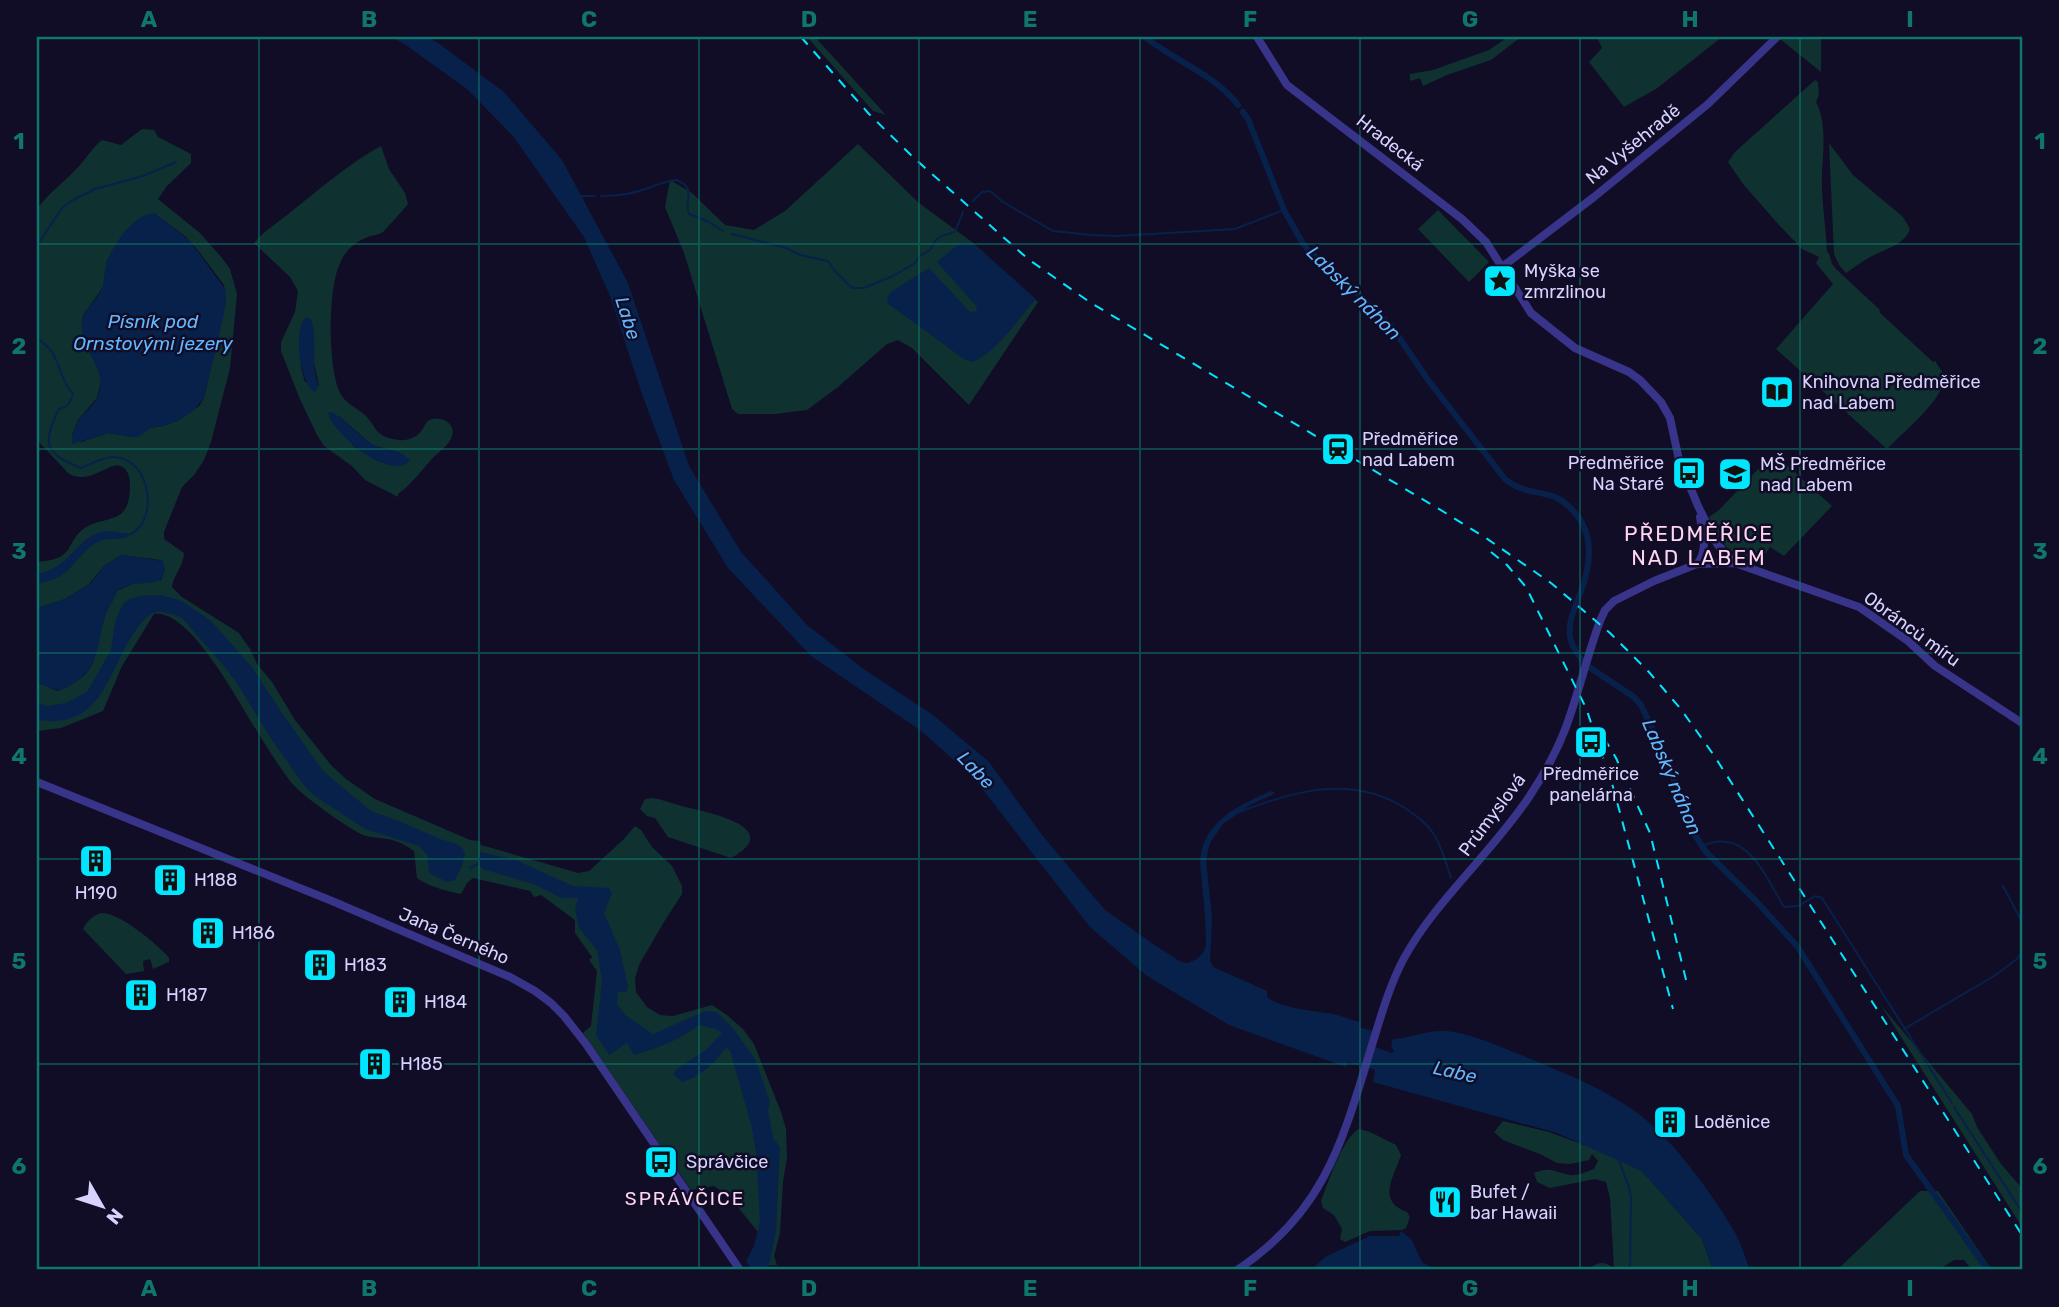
<svg xmlns="http://www.w3.org/2000/svg" width="2059" height="1307" font-family="Rubik,sans-serif">
	<style>
		.green { fill: #0f3130; fill-rule: evenodd }
		.water { fill: #08214b }
		.lines { fill: none; stroke-linecap: round; stroke-linejoin: round }
		.stream { stroke: #08214b; stroke-width: 2 }
		.canal { stroke: #08214b; stroke-width: 6 }
		.minor { stroke: #37348a; stroke-width: 8 }
		.rail { stroke: #00e6fe; stroke-width: 2; stroke-dasharray: 10 9; stroke-linecap: butt }
		.grid { fill: none; stroke: #0f766e; stroke-width: 2; stroke-opacity: 0.55 }
		.labels { text-anchor: middle; dominant-baseline: central; stroke-width: 5; stroke-linejoin: round; paint-order: stroke }
		.street-label { font-size: 18px; fill: #d7d3ff; stroke: #110d27 }
		.poi-label { font-size: 18px; fill: #d7d3ff; stroke: #110d27; text-anchor: start }
		.water-label { font-size: 19px; font-style: italic; fill: #61b7ff; stroke: #110d27 }
		.neighbourhood-label { font-size: 19px; letter-spacing: 2px; fill: #ffd5f0; stroke: #110d27 }
		.quarter-label { font-size: 21px; letter-spacing: 2px; fill: #ffd5f0; stroke: #110d27 }
		.neatline { fill: none; stroke: #0f766e; stroke-width: 2.5 }
		.grid-label { font-size: 23px; text-anchor: middle; font-weight: bold; fill: #0f766e }
	</style>
	<rect width="100%" height="100%" fill="#110d27"/>
	<path class="green" d="M807 37H815L886 115 873 111Z
		M1508 37H1521L1491 60 1447 75 1423 86 1420 78 1410 81V74L1433 70 1489 50Z
		M1597 37H1722L1656 89 1624 107 1589 62 1602 48Z
		M1780 37H1821V72L1780 39Z
		M1815 80 1818 82 1819 95 1816 102C1827 122 1823 152 1822 174 1821 199 1826 226 1827 252L1829 253 1832 264 1836 269 1880 310 1879 312 1933 362 1935 361 1945 376C1943 401 1904 431 1887 449L1776 349 1833 284 1816 263 1819 257 1802 249 1779 225 1743 184 1728 162 1735 152Z
		M142 129 154 130 158 137 191 154V163L167 186 158 199 200 233 222 258 230 269 237 294 230 368 211 442 204 460 194 475 182 487 164 532V539L184 553C184 566 173 575 172 587L182 597 239 633 250 649 257 664 272 682 295 720 331 765 346 779 375 799 470 840 480 841 481 845 578 873 589 871 623 840 635 826 641 830 652 847 672 866 682 886V894L664 922 640 963 635 978 636 992 647 1007 660 1015 673 1016 712 1005 727 1015 743 1029 754 1044 781 1112 786 1129 787 1157 783 1182 780 1233 774 1256 777 1265 753 1266 758 1232 729 1196 714 1186 691 1190 583 1033 591 1026 597 971 589 960 592 957 575 933V920L541 895 534 897 530 891 473 878 467 883 461 894C446 891 430 887 417 878L414 851C408 847 402 843 395 841 385 837 373 839 363 835 349 829 298 793 290 781 278 765 267 748 257 731 240 705 190 608 154 614L122 666 103 711 61 728 37 731V682L57 691C103 673 92 655 105 616 108 607 114 600 117 591L132 584 161 580 165 569 160 560 121 555 104 566 89 584 65 599 37 608V562C45 561 56 560 63 555 71 549 72 538 82 530 105 513 128 528 130 489 130 482 130 473 124 468 111 457 93 486 69 474L37 440V209C49 192 66 181 80 165 87 157 93 147 102 140L121 145ZM154 213 186 237 196 248 224 285 226 302 204 398 199 406 179 420 163 426 150 428 136 437 108 433 81 442 72 435 78 420 97 398 101 381 98 367 84 338 82 320 84 314 103 287 107 261 118 242Z
		M1829 143 1853 175 1903 217 1910 229C1904 246 1884 249 1870 257 1861 262 1854 268 1846 273L1839 265 1834 254Z
		M858 144 919 203 972 242 1038 302 969 405 912 348 898 340 887 344 838 387 807 410 775 414H738L732 409 684 253 665 207 670 180 692 193 725 225 754 230 785 211Z
		M381 146 389 169 405 193 408 204C405 208 386 229 383 232 379 235 373 235 368 237 354 242 344 252 339 266 328 290 327 374 342 396 348 405 359 409 366 416 376 427 376 436 393 439 404 442 416 439 422 430 424 428 425 423 428 421 435 416 447 419 451 426 453 429 453 433 452 436 450 445 437 453 431 460 420 472 412 484 398 494V497L365 480 352 466 324 446 317 435 299 397 281 351V342L295 312 298 291 290 277 254 243C265 230 279 222 292 211 321 188 348 164 381 146ZM300 329 313 345 314 363 319 385 305 382 301 368ZM339 416 372 445 401 453C359 454 354 458 339 416Z
		M1438 210 1489 262 1469 282 1418 229Z
		M1775 457H1778L1832 506 1784 556 1770 547 1759 564C1727 551 1723 549 1709 517L1719 510 1762 465 1766 467Z
		M653 798C664 800 674 804 685 807 708 812 786 828 731 858L668 837 655 818 647 816 640 809 645 799Z
		M101 913C121 913 152 941 166 954L169 958V962L153 969 150 959 143 961 144 971 126 974 83 929C87 921 92 916 101 913Z
		M1880 1004 1972 1114 1977 1127 2001 1164 2020 1186 2022 1193V1227Z
		M1503 1121 1549 1132 1584 1145V1143L1642 1171 1702 1239 1713 1270H1589C1596 1261 1606 1261 1614 1269L1610 1198 1606 1182 1595 1179 1550 1188 1537 1182 1534 1173C1551 1166 1554 1172 1570 1175 1578 1176 1586 1172 1594 1169L1598 1161 1592 1154 1589 1160 1570 1164 1557 1163 1540 1154 1503 1140 1494 1132Z
		M1359 1129 1370 1132 1396 1145 1401 1155C1394 1177 1376 1201 1407 1212L1410 1217 1406 1228 1402 1230 1370 1231 1345 1242 1340 1239 1342 1229 1334 1215 1323 1208 1321 1201C1328 1184 1342 1138 1359 1129Z
		M1920 1191H1938L1992 1270H1972L1964 1260H1954L1938 1270H1837Z"/>
	<path class="water" d="M391 37H427L438 43 504 92 562 160 628 283 689 466 741 552 807 625 865 670 933 715 989 762 1042 835 1105 910 1156 946 1181 962 1188 963 1197 959 1203 953 1206 945 1205 915 1200 863C1201 822 1239 805 1271 791L1275 792 1272 795 1250 805 1223 824 1210 843 1206 860 1212 918 1210 961 1213 967 1267 991V997C1285 1010 1312 1010 1333 1014 1342 1016 1351 1020 1360 1022L1359 1027 1379 1033 1375 1047 1392 1053 1394 1051 1391 1046 1393 1039C1411 1038 1426 1030 1445 1031 1469 1032 1508 1050 1531 1059 1567 1074 1604 1089 1636 1112 1671 1137 1712 1193 1734 1231 1741 1243 1745 1257 1750 1270H1713L1702 1239 1642 1171 1557 1133 1373 1082 1375 1070 1348 1062 1346 1067 1229 1025 1147 976 1090 927 973 777 920 730 811 656 728 568 674 480 642 394 610 296 584 237 513 136 467 89 403 43Z
		M154 213 190 241 225 289 226 302 223 318 204 398 192 412 179 420 163 426 150 428 140 436 135 437 108 433 72 444C73 413 93 413 99 393 106 368 84 354 82 331 80 309 95 305 102 288 105 280 104 270 107 262 115 242 132 216 154 213Z
		M963 243 975 245 1036 299C1017 320 999 350 973 362L964 359 887 303 888 296 892 291 929 268 970 312 976 311 977 307 937 262 955 247Z
		M306 317 311 319C317 332 312 359 316 377 318 384 320 386 315 392 299 383 293 329 306 317Z
		M332 412C348 421 359 438 376 446 388 452 402 449 410 461 389 481 334 435 328 413Z
		M108 531 131 534C122 543 111 536 100 541 86 547 78 561 67 571 59 579 48 581 37 584V574C73 568 76 533 108 531Z
		M121 555 163 561C170 586 149 582 133 584 127 585 122 588 117 591 114 600 108 607 105 616 97 641 101 663 77 681 59 694 56 691 37 682V608L65 599 81 589 90 584 104 566Z
		M161 595 182 601 211 621 252 667 280 710 323 771 371 811 399 821 440 839 457 844 463 849 465 854 462 866 455 880 447 882 431 874 429 872 427 855 419 846 365 829 315 796 306 788 270 737 235 680 218 659 183 619 175 615 158 611C146 615 141 623 134 633 106 675 102 730 37 720V702L47 706 66 703 87 692 111 650 115 622 123 604 130 599 139 596Z
		M481 852 516 860 573 886 609 888 612 893 604 913 620 950 628 987 626 992H618L617 1004 625 1015 653 1034 705 1011 716 1012 732 1027 755 1059 770 1102 768 1110 773 1138 780 1147 776 1232 770 1261 765 1270 751 1269 746 1261 754 1246 760 1222 756 1153 752 1128 730 1050 726 1048C713 1064 702 1076 682 1082L673 1074 677 1069 707 1049 722 1033 716 1029 699 1025C682 1039 656 1049 634 1055L627 1043 609 1055 596 1035 602 981 597 950 579 928 575 909 578 898H561L536 885 483 869 479 865V855Z
		M1401 1231 1411 1239 1422 1262 1435 1270H1311L1325 1257 1370 1236H1399Z"/>
	<g class="lines">
		<path class="stream" d="M582 196H595
			M601 196C617 196 633 194 648 188 659 184 665 181 677 180 698 190 683 199 689 214L707 221 723 231
			M973 201 982 192 990 191 1003 202 1053 231 1091 235 1117 236 1235 229 1284 210
			M732 234 786 248 800 255 828 261 835 271 852 288H864L893 276 915 263 920 256 930 250 936 240 941 236 955 232 963 212
			M37 250 40 241 62 208 71 201 95 189 143 176 176 162
			M37 339C62 352 56 376 73 394 70 403 68 407 59 409 42 444 44 453 81 468 91 464 103 457 113 457 150 457 160 519 131 534
			M1234 814C1290 792 1350 773 1405 808 1415 815 1426 822 1433 833 1442 846 1446 863 1451 878
			M1702 846C1747 826 1765 876 1784 907L1798 906 1815 896 1822 898 1952 1103
			M470 868 480 863
			M2003 886 2022 922
			M1904 1029 1994 976 2017 959 2022 952
			M1954 1107 2022 1212
			M1618 1158 1629 1187 1631 1197 1630 1270"/>
		<path class="canal" d="M1145 37C1175 61 1214 74 1238 105
			M1243 112 1248 119 1284 210 1302 242 1308 250 1358 294 1392 327 1428 380 1505 479C1530 500 1552 484 1575 513 1595 536 1590 568 1580 594 1575 608 1568 621 1570 636 1571 646 1581 660 1589 667L1634 697 1641 705 1661 747 1695 835 1706 852 1756 901 1797 946 1898 1106 1906 1155 1988 1270"/>
		<path class="minor" d="M1257 37 1287 85 1462 219 1486 242 1531 313 1575 348 1629 372 1640 380 1661 402 1670 418 1679 460 1698 506 1717 544 1735 563
			M1502 267 1594 197 1708 104 1777 37
			M1697 564C1709 550 1702 533 1700 517
			M37 782 332 901 510 977 535 991 551 1003 564 1016 586 1044 740 1270
			M1237 1270C1325 1212 1343 1140 1372 1045 1381 1016 1389 987 1403 960 1434 902 1492 853 1529 797 1543 776 1557 751 1566 727 1579 692 1587 656 1600 621L1605 610 1614 601 1654 581 1697 564 1735 563 1859 607 1908 641 1935 666 2022 723"/>
		<path class="rail" d="M801 37 869 114 914 158 1028 259 1091 303 1444 512 1486 538 1551 583 1610 633 1648 671 1680 708 1713 754 2022 1235
			M1491 552 1507 565 1526 587 1586 708 1613 787 1673 1009
			M1604 738 1616 758 1650 833 1688 988"/>
	</g>
	<path class="grid" d="M259 37V1270M479 37V1270M699 37V1270M919 37V1270M1140 37V1270M1360 37V1270M1580 37V1270M1800 37V1270M37 244H2022M37 449H2022M37 653H2022M37 859H2022M37 1064H2022"/>
	<defs>
		<g id="sight-square" transform="scale(1.75)"><rect x="-9" y="-9" width="18" height="18" rx="4" fill="#00e6fe" stroke="#110d27"/><path d="M0-6L1.8-2.2L6-1.7L2.9 1.2L3.7 5.4L0 3.3L-3.7 5.4L-2.9 1.2L-6-1.7L-1.8-2.2Z" fill="#111"/></g>
		<g id="library-square" transform="scale(1.75)"><rect x="-9" y="-9" width="18" height="18" rx="4" fill="#00e6fe" stroke="#110d27"/><path d="M-6-4Q-3-5.5-.7-3.5V5Q-3 3-6 4ZM6-4Q3-5.5 .7-3.5V5Q3 3 6 4Z" fill="#111"/></g>
		<g id="station-square" transform="scale(1.75)"><rect x="-9" y="-9" width="18" height="18" rx="4" fill="#00e6fe" stroke="#110d27"/><path d="M-3-6H3Q5-6 5-4V2Q5 4 3 4L4.5 6H3L1.5 4h-3L-3 6H-4.5L-3 4Q-5 4-5 2V-4Q-5-6-3-6ZM-3.5-4v3h7v-3ZM-3.5 1v1.5H-2V1ZM2 1v1.5H3.5V1Z" fill="#111"/></g>
		<g id="bus-square" transform="scale(1.75)"><rect x="-9" y="-9" width="18" height="18" rx="4" fill="#00e6fe" stroke="#110d27"/><path d="M-5-6H5V4H4V6H2V4H-2V6H-4V4H-5ZM-3.5-4V0h7V-4ZM-3.5 1.2v1.5H-2V1.2ZM2 1.2v1.5H3.5V1.2Z" fill="#111"/></g>
		<g id="school-square" transform="scale(1.75)"><rect x="-9" y="-9" width="18" height="18" rx="4" fill="#00e6fe" stroke="#110d27"/><path d="M0-5L7-2L0 1L-7-2ZM-4 1L0 2.5L4 1V4Q0 6-4 4Z" fill="#111"/></g>
		<g id="building-square" transform="scale(1.75)"><rect x="-9" y="-9" width="18" height="18" rx="4" fill="#00e6fe" stroke="#110d27"/><path d="M-4-6H4V6H1V3H-1V6H-4ZM-2.5-4.3h1.7v1.8h-1.7ZM.8-4.3h1.7v1.8H.8ZM-2.5-1h1.7V.8h-1.7ZM.8-1h1.7V.8H.8Z" fill="#111"/></g>
		<g id="restaurant-square" transform="scale(1.75)"><rect x="-9" y="-9" width="18" height="18" rx="4" fill="#00e6fe" stroke="#110d27"/><path d="M-5-6h1v4h1v-4h1v4h1v-4h1v5L-1.5 .5V6h-2V.5L-5-1ZM5-6V6H3V1.5H1.5Q1.5-4 5-6Z" fill="#111"/></g>
	</defs>
	<g fill-rule="evenodd">
		<use href="#sight-square" x="1500" y="281"/>
		<use href="#library-square" x="1777" y="392"/>
		<use href="#station-square" x="1338" y="449"/>
		<use href="#bus-square" x="1689" y="473"/>
		<use href="#school-square" x="1735" y="474"/>
		<use href="#bus-square" x="1591" y="742"/>
		<use href="#building-square" x="96" y="861"/>
		<use href="#building-square" x="170" y="880"/>
		<use href="#building-square" x="208" y="933"/>
		<use href="#building-square" x="320" y="965"/>
		<use href="#building-square" x="141" y="995"/>
		<use href="#building-square" x="400" y="1002"/>
		<use href="#building-square" x="375" y="1064"/>
		<use href="#building-square" x="1670" y="1122"/>
		<use href="#bus-square" x="661" y="1162"/>
		<use href="#restaurant-square" x="1445" y="1202"/>
	</g>
	<g class="labels">
		<g class="street-label">
			<text transform="translate(1390 143) rotate(38)">Hradecká</text>
			<text transform="translate(1633 144) rotate(-39)">Na Vyšehradě</text>
			<text transform="translate(1912 629) rotate(36)">Obránců míru</text>
			<text transform="translate(1492 815) rotate(-53)">Průmyslová</text>
			<text transform="translate(454 936) rotate(23)">Jana Černého</text>
		</g>
		<g class="poi-label">
			<text x="1524" y="271">Myška se<tspan x="1524" dy="21">zmrzlinou</tspan></text>
			<text x="1802" y="382">Knihovna Předměřice<tspan x="1802" dy="21">nad Labem</tspan></text>
			<text x="1362" y="439">Předměřice<tspan x="1362" dy="21">nad Labem</tspan></text>
			<text x="1664" y="463" text-anchor="end">Předměřice<tspan x="1664" dy="21">Na Staré</tspan></text>
			<text x="1760" y="464">MŠ Předměřice<tspan x="1760" dy="21">nad Labem</tspan></text>
			<text x="1591" y="774" text-anchor="middle">Předměřice<tspan x="1591" dy="21">panelárna</tspan></text>
			<text x="194" y="880">H188</text>
			<text x="96" y="893" text-anchor="middle">H190</text>
			<text x="232" y="933">H186</text>
			<text x="344" y="965">H183</text>
			<text x="166" y="995">H187</text>
			<text x="424" y="1002">H184</text>
			<text x="400" y="1064">H185</text>
			<text x="1694" y="1122">Loděnice</text>
			<text x="686" y="1162">Správčice</text>
			<text x="1470" y="1192">Bufet /<tspan x="1470" dy="21">bar Hawaii</tspan></text>
		</g>
		<g class="water-label">
			<text transform="translate(1354 293) rotate(45)">Labský náhon</text>
			<text transform="translate(628 318) rotate(72)">Labe</text>
			<text x="153" y="321">Písník pod<tspan x="153" dy="22">Ornstovými jezery</tspan></text>
			<text transform="translate(976 770) rotate(46)">Labe</text>
			<text transform="translate(1672 777) rotate(67)">Labský náhon</text>
			<text transform="translate(1455 1072) rotate(13)">Labe</text>
		</g>
		<g class="neighbourhood-label">
			<text x="685" y="1198">SPRÁVČICE</text>
		</g>
		<g class="quarter-label">
			<text x="1699" y="533">PŘEDMĚŘICE<tspan x="1699" dy="24">NAD LABEM</tspan></text>
		</g>
	</g>
	<rect width="2059" height="1307" fill="none" stroke="#110d27" stroke-width="77"/>
	<g transform="translate(102 1206) rotate(129)" stroke="#110d27" stroke-width="5" paint-order="stroke">
	<path d="M0-5L12 26L0 18L-12 26Z" fill="#d7d3ff"/>
	<text y="-10" font-size="19" font-weight="bold" text-anchor="middle" fill="#d7d3ff">N</text>
	</g>
	<rect x="38" y="38" width="1983" height="1230" class="neatline"/>
	<g class="grid-label">
		<text x="149" y="27">A</text>
		<text x="369" y="27">B</text>
		<text x="589" y="27">C</text>
		<text x="809" y="27">D</text>
		<text x="1030" y="27">E</text>
		<text x="1250" y="27">F</text>
		<text x="1470" y="27">G</text>
		<text x="1690" y="27">H</text>
		<text x="1910" y="27">I</text>
		<text x="19" y="149">1</text>
		<text x="2040" y="149">1</text>
		<text x="19" y="354">2</text>
		<text x="2040" y="354">2</text>
		<text x="19" y="559">3</text>
		<text x="2040" y="559">3</text>
		<text x="19" y="764">4</text>
		<text x="2040" y="764">4</text>
		<text x="19" y="969">5</text>
		<text x="2040" y="969">5</text>
		<text x="19" y="1174">6</text>
		<text x="2040" y="1174">6</text>
		<text x="149" y="1296">A</text>
		<text x="369" y="1296">B</text>
		<text x="589" y="1296">C</text>
		<text x="809" y="1296">D</text>
		<text x="1030" y="1296">E</text>
		<text x="1250" y="1296">F</text>
		<text x="1470" y="1296">G</text>
		<text x="1690" y="1296">H</text>
		<text x="1910" y="1296">I</text>
	</g>
</svg>
